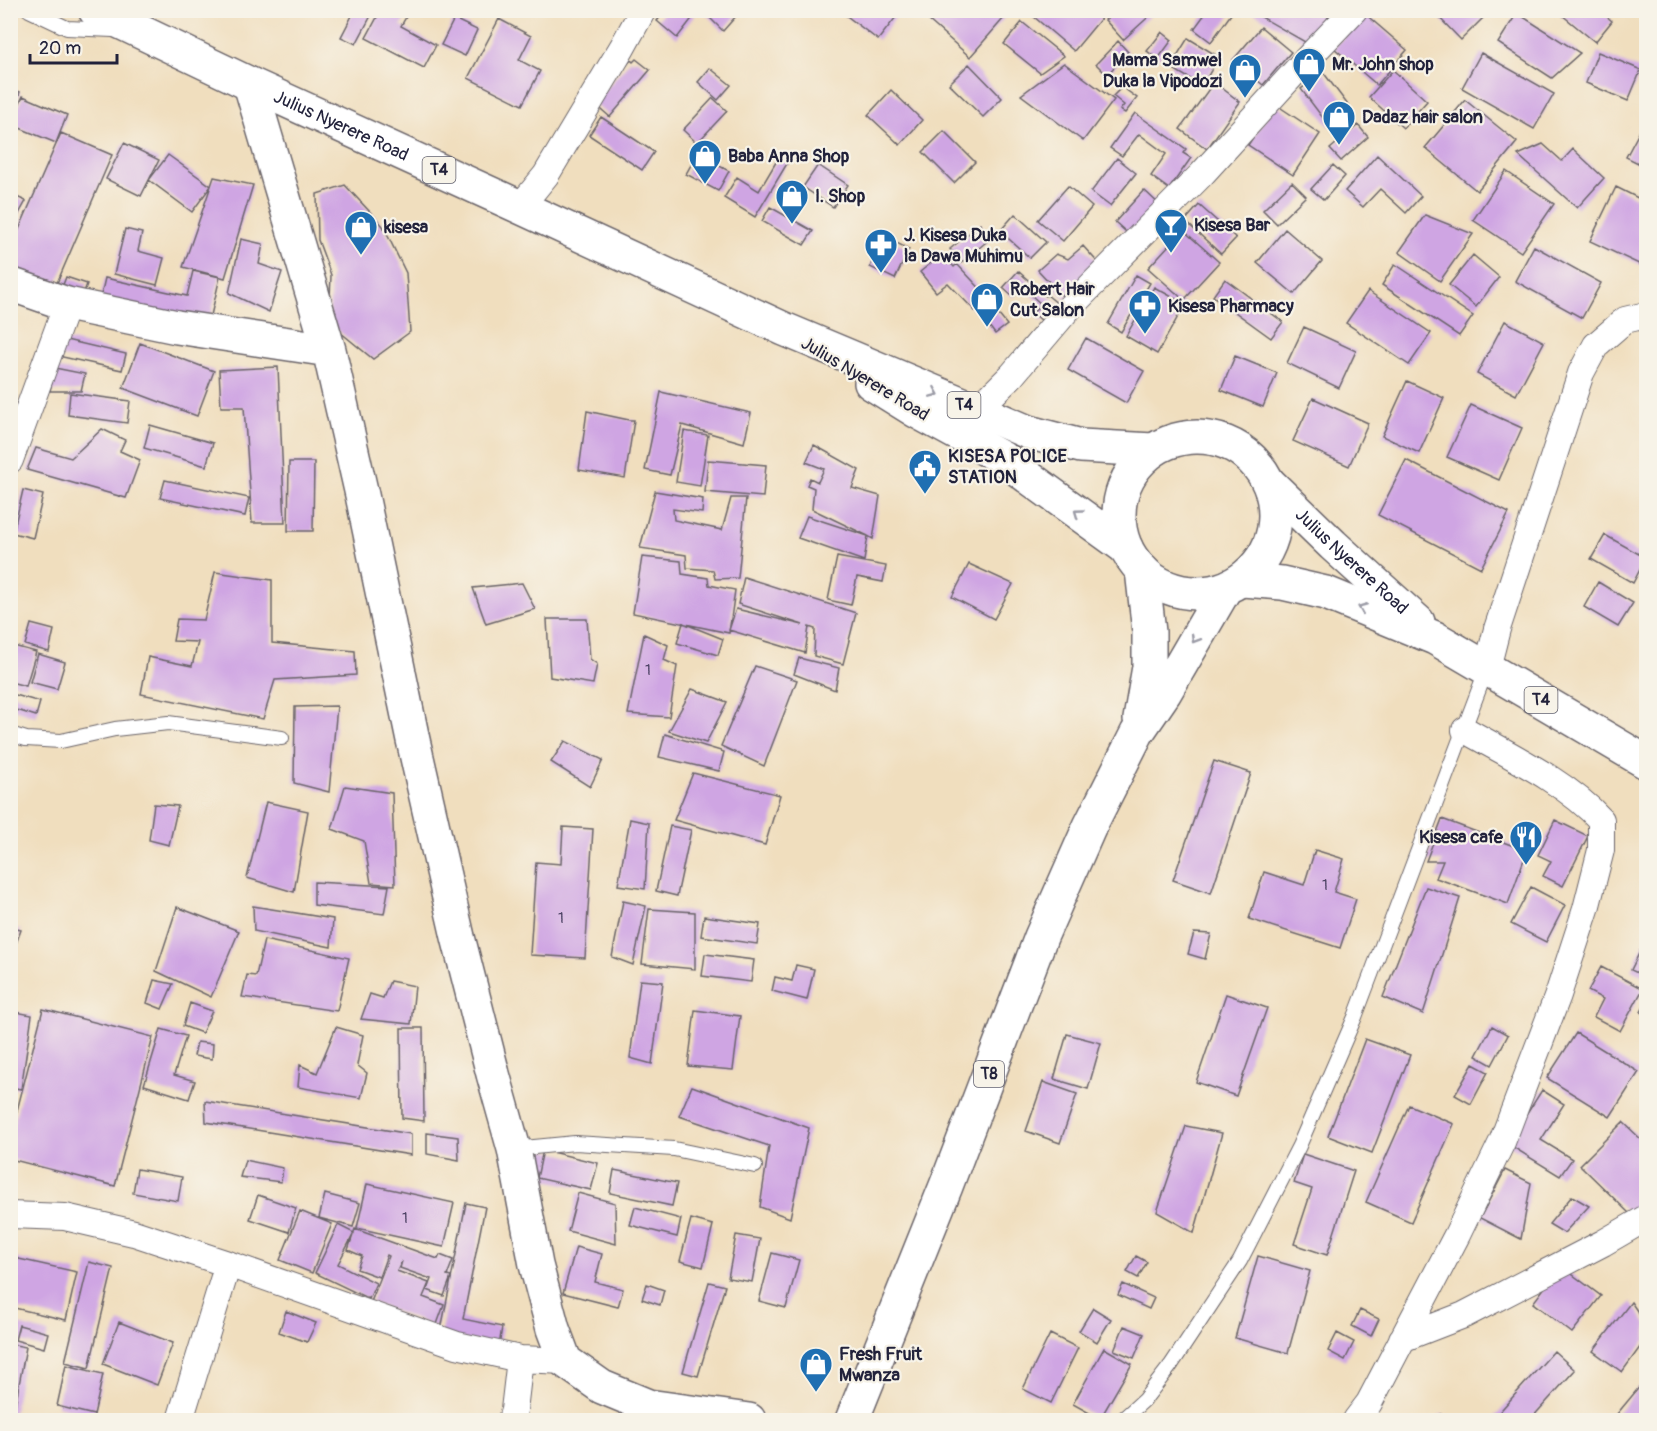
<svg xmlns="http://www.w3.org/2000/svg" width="1657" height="1431" font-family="Pangolin,sans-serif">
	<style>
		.building { fill: #cfa5e3 }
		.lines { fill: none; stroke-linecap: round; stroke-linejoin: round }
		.lane-casing { stroke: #6a6469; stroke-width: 16 }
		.street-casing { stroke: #6a6469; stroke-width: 28 }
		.secondary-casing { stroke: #6a6469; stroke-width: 36 }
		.primary-casing { stroke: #6a6469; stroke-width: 36 }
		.highway-casing { stroke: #6a6469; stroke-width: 36 }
		.lane { stroke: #fff; stroke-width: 14 }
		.street { stroke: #fff; stroke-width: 26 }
		.secondary { stroke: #fff; stroke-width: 33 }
		.primary { stroke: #fff; stroke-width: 33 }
		.highway { stroke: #fff; stroke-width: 33 }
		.oneway { stroke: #9c9ca7 }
		.labels { text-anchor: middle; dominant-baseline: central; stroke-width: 4.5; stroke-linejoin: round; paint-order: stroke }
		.number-label { font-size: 15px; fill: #4d4365 }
		.shield { fill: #f7f3e8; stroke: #62616f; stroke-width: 1.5 }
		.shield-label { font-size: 16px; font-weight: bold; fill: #22223b }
		.poi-label { font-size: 18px; font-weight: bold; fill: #22223b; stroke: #f7f3e8; text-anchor: start }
		.street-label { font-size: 18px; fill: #22223b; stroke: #f7f3e8 }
	</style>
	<rect width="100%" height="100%" fill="#f7f3e8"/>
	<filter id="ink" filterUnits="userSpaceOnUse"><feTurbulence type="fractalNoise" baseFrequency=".0167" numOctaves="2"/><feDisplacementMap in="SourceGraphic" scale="12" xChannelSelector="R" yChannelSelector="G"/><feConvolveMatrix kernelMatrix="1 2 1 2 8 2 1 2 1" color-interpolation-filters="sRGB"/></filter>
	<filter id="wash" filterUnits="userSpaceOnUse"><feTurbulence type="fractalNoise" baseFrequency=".008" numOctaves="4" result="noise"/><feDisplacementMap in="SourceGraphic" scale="24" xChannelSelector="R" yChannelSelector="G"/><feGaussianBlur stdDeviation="1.35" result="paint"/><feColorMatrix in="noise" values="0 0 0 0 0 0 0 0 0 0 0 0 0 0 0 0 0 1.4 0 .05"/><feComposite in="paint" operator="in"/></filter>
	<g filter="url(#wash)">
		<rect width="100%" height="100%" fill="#f0debe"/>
		<g id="blocks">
			<path class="building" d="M355 10H374L356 44 341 37Z
				M381 10H410L401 26 436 45 424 68 366 38Z
				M436 10H455L451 18Z
				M666 10H688L694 16 677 38 657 21Z
				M702 10H732L737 15 723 31Z
				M845 10H899L900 12 878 40 843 13Z
				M914 10H926L921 16Z
				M935 10H996L1004 18 970 57 927 19Z
				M1026 10H1108L1074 51Z
				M1116 10H1156L1123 40 1105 20Z
				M1208 10H1234L1211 42 1194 29Z
				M1249 10H1332L1312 46Z
				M1432 10H1491L1461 40Z
				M1556 10H1599L1612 21 1595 42Z
				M1364 13 1407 50 1377 85 1334 48Z
				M1517 13 1580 53 1552 78 1498 43Z
				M454 19 477 30 465 56 441 45Z
				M499 19 531 36 519 60 540 71 522 105 468 78Z
				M1022 22 1064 56 1040 73 1004 44Z
				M1261 27 1291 52 1263 85 1233 60Z
				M1162 32 1172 40 1158 59 1147 51Z
				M1188 38 1219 57 1202 86 1170 67Z
				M1118 41 1128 52 1107 75 1096 64Z
				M1598 52 1641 70 1628 101 1586 83Z
				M1481 53 1554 94 1534 129 1462 88Z
				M636 59 650 70 610 117 594 103 631 60 633 62Z
				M1064 63 1114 100 1083 141 1021 95Z
				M969 64 1002 98 983 117 949 84Z
				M710 68 731 85 718 100 698 82Z
				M1393 70 1427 101 1403 128 1369 97Z
				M1323 72 1351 109 1329 126 1301 89Z
				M1214 82 1240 102 1207 149 1180 129Z
				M1122 87 1137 98 1125 113 1120 110 1124 105 1113 96Z
				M10 88 20 92 11 116H10Z
				M891 90 922 120 900 145 868 115Z
				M23 96 67 115 56 143 10 124Z
				M713 98 727 111 697 143 683 130Z
				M1465 100 1517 142 1477 191 1425 148Z
				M1275 104 1320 134 1293 175 1248 145Z
				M1135 113 1186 149 1183 153 1191 158 1169 189 1151 176 1166 154 1139 134 1122 156 1110 148Z
				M601 117 654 152 642 170 589 135Z
				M1358 125 1368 137 1341 161 1330 149Z
				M1643 125 1646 127V167L1626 157Z
				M944 131 975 162 954 183 923 152Z
				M61 133 112 155 54 290 10 272V250Z
				M124 143 159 160 141 196 106 179Z
				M1543 144 1562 161 1573 149 1604 178 1577 208 1518 155Z
				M697 154 729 171 718 191 686 174Z
				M168 155 211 186 192 212 149 180Z
				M1377 155 1421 196 1406 213 1380 189 1363 207 1345 191Z
				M779 157 788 162 755 217 724 198 737 177 759 191Z
				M1117 158 1136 173 1110 206 1091 192Z
				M818 165 848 185 833 207 803 187Z
				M1333 165 1345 176 1324 200 1311 189Z
				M1506 171 1554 204 1521 252 1473 220Z
				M214 177 253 185 225 278 183 267Z
				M1292 182 1306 196 1277 224 1263 210Z
				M345 185 383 226 406 273 410 332 373 359 329 323 331 275 318 240 317 194Z
				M1068 186 1092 207 1063 241 1038 220Z
				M1616 187 1646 202V253L1641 265 1590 241Z
				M1144 190 1163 208 1134 239 1115 222Z
				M10 194 26 201 10 230Z
				M1199 205 1236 238 1221 254 1185 221Z
				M770 207 813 231 804 245 762 221Z
				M1015 214 1046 242 1030 258 1000 231Z
				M1425 215 1473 234 1440 281 1399 252Z
				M980 224 991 238 961 263 950 249Z
				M125 229 142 233 138 251 164 258 157 285 114 274Z
				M1285 229 1322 261 1294 294 1257 263Z
				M1183 230 1219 262 1184 300 1148 268Z
				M884 237 909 249 895 279 870 267Z
				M241 239 263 244 259 264 282 272 269 312 229 293Z
				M1083 246 1101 266 1065 299 1038 270 1056 254 1068 259Z
				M1534 246 1601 283 1582 318 1515 281Z
				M942 254 954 267 957 264 989 298 975 311 948 283 936 292 920 272Z
				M1473 255 1499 277 1476 307 1449 285Z
				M1395 264 1473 316 1459 336 1382 285Z
				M193 271 220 277 209 324 100 300 105 278 187 296Z
				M1018 271 1046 296 1047 295 1058 304 1042 321 1033 313 1041 304 1022 287 1013 297 1003 288Z
				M1136 275 1150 283 1121 332 1108 324Z
				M66 277 87 284 80 303 59 295Z
				M1225 279 1283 322 1271 338 1213 296Z
				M1154 287 1185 304 1157 354 1126 336Z
				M1368 291 1431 333 1409 365 1346 323Z
				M994 309 1007 325 995 334 983 318Z
				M1505 321 1544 342 1516 395 1477 374Z
				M1304 327 1356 351 1339 388 1287 363Z
				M1086 338 1144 371 1126 403 1068 370Z
				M62 339 126 354 122 370 58 356Z
				M140 343 214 371 197 416 123 388Z
				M1235 356 1277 373 1263 407 1221 390Z
				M278 367 285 523H252L244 407H221L219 370Z
				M55 368 85 374 81 391H50Z
				M1407 381 1444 398 1419 453 1382 436Z
				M661 392 751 413 744 443 682 425 670 475 645 470Z
				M70 393 130 401 127 423 68 415Z
				M1313 398 1368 423 1349 466 1293 441Z
				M1471 405 1522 428 1499 480 1447 457Z
				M587 411 629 420H634L625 478 579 470Z
				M150 425 213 443 206 466 144 448Z
				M102 429 125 440 120 451 140 460 126 498 27 470 36 448 71 458Z
				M684 431 708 435 700 486 676 482Z
				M814 445 859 470 852 488 880 496 873 539 868 536 864 561 798 538 807 516 868 536 812 509 814 488 807 485 810 478 818 482 824 469 806 462Z
				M708 460 766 465 763 497 705 492Z
				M1406 460 1509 513 1481 568 1378 515Z
				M289 462H314L313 531H288Z
				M165 480 249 498 245 516 160 498Z
				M23 490 43 495 33 538 13 533Z
				M655 491 703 499 702 513 673 509 674 520 722 530 731 498H746L738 578 715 579 713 570 687 568 686 555 640 548Z
				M1605 535 1646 558 1633 583 1591 559Z
				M642 557 681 561 682 574 708 578 709 585 735 590 729 633 633 613Z
				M837 557 886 566 883 582 857 577 851 605 828 600Z
				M969 564 1013 584 994 619 952 597Z
				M215 572 272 580V643L355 651 356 675 275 680 263 719 141 694 148 657 192 666 198 642 173 641 177 619 204 620Z
				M744 577 856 613 843 664 814 656 815 629 809 627 805 653 729 630 736 609 803 625 738 604Z
				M1598 582 1633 603 1618 627 1584 607Z
				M522 583 535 609 486 624 473 588Z
				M547 619H587L590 659 597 664 593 684 550 677Z
				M683 623 723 639 718 655 677 643Z
				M31 624 54 630 49 652 25 645Z
				M644 634 668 645 664 660 677 666 669 717 628 714Z
				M10 645 36 652 26 686 10 682Z
				M38 654 65 662 57 689 30 682Z
				M799 658 839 668 835 690 794 674Z
				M755 666 797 680 764 766 721 746Z
				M692 689 727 702 706 743 669 731Z
				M12 694 40 702 36 716 10 708Z
				M337 706 329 792 294 783 295 707Z
				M665 734 724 752 719 771 659 757Z
				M565 741 603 760 590 787 551 762Z
				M1214 761 1251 773 1211 893 1173 880Z
				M693 773 780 795 765 845 674 820Z
				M345 786 392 793 395 885 371 883 364 841 332 829Z
				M266 802 308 811 294 892 247 878Z
				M154 804 178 806 169 845 149 840Z
				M630 819 649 823 645 889 618 885Z
				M1442 819 1527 851 1508 904 1436 878 1443 861H1426Z
				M1555 820 1588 836 1563 886 1543 876 1551 861 1538 855Z
				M670 826 691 830 677 896 656 891Z
				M563 827 593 829 585 958 530 955 536 862 561 864Z
				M1315 850 1344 859 1334 892 1356 899 1340 948 1249 919 1264 872 1304 885Z
				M314 882 389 886 384 914 314 905Z
				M1426 887 1460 898 1423 1014 1383 997Z
				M1531 887 1565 905 1546 942 1511 924Z
				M623 901 646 906 633 965 612 957Z
				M253 906 333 919 331 947 254 931Z
				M177 907 239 931 211 997 156 971Z
				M649 909 695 912V969L642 964Z
				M704 916 760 924 757 944 701 936Z
				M10 927 21 930 11 957H10Z
				M1194 933 1211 934 1205 959 1188 954Z
				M1646 939V977L1631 970Z
				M264 940 349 958 337 1011 242 997 247 975 256 976Z
				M705 954 754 960 751 982 702 976Z
				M796 965 814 969 807 1000 772 991 775 977 792 981Z
				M1601 967 1643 989 1620 1031 1594 1017 1603 999 1588 991Z
				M154 980 173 984 162 1009 147 1003Z
				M640 980 663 982 652 1064 630 1058Z
				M390 981 415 986 411 1024 361 1019 370 994 383 998Z
				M1226 994 1267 1008 1236 1096 1196 1082Z
				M190 1003 212 1011 202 1033 183 1026Z
				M1646 1003V1016L1641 1012Z
				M43 1009 153 1037 115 1186 10 1159V1138Z
				M695 1010 740 1016 733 1070 688 1066Z
				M10 1011 32 1015 21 1089 10 1087Z
				M1492 1026 1508 1035 1492 1065 1476 1056Z
				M336 1027 363 1035 357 1065 367 1073 361 1098 298 1087 300 1065 317 1073Z
				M401 1028H423L424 1121 402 1118Z
				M161 1029 186 1036 174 1075 195 1081 189 1099 144 1085Z
				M1576 1033 1639 1072 1610 1117 1547 1078Z
				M1067 1034 1101 1043 1088 1089 1054 1079Z
				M1365 1039 1410 1055 1372 1153 1328 1136Z
				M197 1042 213 1044 212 1059 194 1056Z
				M1473 1064 1488 1072 1471 1104 1455 1095Z
				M1043 1082 1077 1094 1060 1143 1026 1131Z
				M692 1086 809 1128 790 1218 760 1207 769 1146 679 1116Z
				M1542 1090 1564 1104 1541 1140 1572 1159 1560 1176 1508 1144Z
				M205 1101 411 1134V1155L206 1122Z
				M1409 1105 1454 1124 1411 1222 1366 1202Z
				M1623 1122 1646 1144V1202L1632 1216 1580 1165Z
				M1186 1126 1222 1133 1194 1233 1157 1212Z
				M427 1133 458 1137 459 1160 427 1154Z
				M543 1150 598 1163 591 1190 537 1178Z
				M1303 1154 1354 1171 1327 1255 1294 1244 1312 1189 1294 1183Z
				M245 1160 283 1168 281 1182 240 1177Z
				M137 1169 182 1177 178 1201 133 1193Z
				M614 1170 677 1183 672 1206 610 1193Z
				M1505 1170 1531 1183 1521 1239 1480 1218Z
				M367 1184 454 1203 444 1247 357 1228Z
				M578 1193 615 1203 616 1244 568 1231Z
				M325 1194 360 1203 353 1227 319 1218Z
				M258 1195 296 1208 289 1232 250 1219Z
				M1572 1196 1589 1206 1564 1233 1549 1224Z
				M466 1203 485 1207 463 1319 502 1327 499 1346 440 1335Z
				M635 1207 681 1219 677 1237 630 1225Z
				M300 1211 332 1224 312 1273 280 1260Z
				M691 1219 713 1225 703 1267 680 1261Z
				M338 1225 354 1233 338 1264 376 1283 369 1299 315 1273Z
				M355 1229 438 1259 440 1255 453 1260 447 1276 451 1277 444 1296 427 1290 431 1279 400 1268 402 1261 397 1271 429 1283 423 1297 444 1305 436 1327 371 1302 389 1256 387 1255 379 1277 357 1269 362 1256 348 1250Z
				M736 1235 760 1239 752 1282 728 1278Z
				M576 1247 602 1254 595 1282 623 1289 618 1307 563 1293Z
				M772 1253 799 1260 786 1308 759 1301Z
				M1136 1256 1147 1262 1138 1278 1127 1272Z
				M1258 1256 1310 1271 1288 1353 1235 1338Z
				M10 1257 77 1272 66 1320 10 1307Z
				M89 1262 113 1268 89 1368 65 1362Z
				M1561 1266 1601 1296 1572 1333 1533 1303Z
				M709 1282 725 1286 698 1376 683 1372Z
				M647 1284 664 1290 660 1305 642 1299Z
				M1123 1284 1154 1298 1149 1309 1118 1295Z
				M1631 1302 1646 1324V1339L1622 1372 1593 1351Z
				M1093 1308 1111 1319 1097 1342 1079 1331Z
				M1360 1310 1379 1319 1371 1336 1352 1326Z
				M286 1311 316 1323 307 1342 279 1332Z
				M119 1322 173 1343 157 1385 103 1364Z
				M19 1325 48 1333 44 1348 15 1340Z
				M1124 1326 1144 1334 1134 1358 1114 1350Z
				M1337 1333 1354 1342 1345 1360 1328 1351Z
				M1050 1334 1078 1348 1051 1403 1023 1389Z
				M10 1344 26 1347 13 1417 10 1416Z
				M1104 1348 1132 1364 1100 1419 1073 1404Z
				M1554 1351 1575 1370 1530 1420H1499L1495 1417Z
				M66 1365 103 1374 94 1415 57 1406Z
				M1646 1379V1420H1612Z
				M1441 1414 1448 1420H1437Z"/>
		</g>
	</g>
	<g filter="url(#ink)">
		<use href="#blocks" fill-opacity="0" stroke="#6a6469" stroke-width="1.5"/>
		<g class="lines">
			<g class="lane-casing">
				<path id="lane" d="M29 10 67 28 113 30
					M10 734 26 739 61 741 115 729 168 723 282 738
					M514 1149 575 1143 674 1149 755 1166
					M1122 1420 1144 1400 1171 1365 1240 1261 1299 1146 1355 1017 1487 668"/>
			</g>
			<g class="street-casing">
				<path id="street" d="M520 207 546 175 622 48 643 10
					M977 410 1012 375 1067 310 1201 175 1305 61 1354 10
					M10 460 67 304
					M1487 668 1497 629 1581 373 1596 345 1625 320 1646 315
					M10 1215 65 1217 134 1233 228 1264 457 1345 520 1359 565 1361
					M1402 1339 1464 1315 1603 1243 1646 1218
					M180 1420 228 1264
					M511 1420 514 1410 520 1359
					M1356 1420 1369 1403 1457 1235 1502 1142 1558 995 1586 909 1601 850V820C1566 782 1509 755 1465 730"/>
			</g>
			<g class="secondary-casing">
				<path id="secondary" d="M250 84 329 350 362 495 413 740 458 937 493 1074 514 1149 536 1265 553 1329 565 1361 602 1387 648 1406 749 1420
					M10 284 67 304 177 327 329 350"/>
			</g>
			<g class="primary-casing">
				<path id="primary" d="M1140 719 1149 667V632L1142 570
					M852 1420 946 1186 1041 937 1090 826 1137 733 1165 692 1225 589"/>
			</g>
			<g class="highway-casing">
				<g id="highway">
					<path id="s1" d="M95 10 250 84 520 207 784 329 977 410 1028 432 1081 446 1153 450"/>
					<path d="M871 383 916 411 1002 458 1126 548"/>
					<circle cx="1197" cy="515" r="78"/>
					<path id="s2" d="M1269 483 1333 545 1418 622"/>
					<path d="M1242 580 1282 583 1326 593 1435 638 1646 762"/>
				</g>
			</g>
			<use href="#lane" class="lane"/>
			<use href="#street" class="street"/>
			<use href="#secondary" class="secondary"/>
			<use href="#primary" class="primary"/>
			<use href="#highway" class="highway"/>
		</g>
		<defs><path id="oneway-chevron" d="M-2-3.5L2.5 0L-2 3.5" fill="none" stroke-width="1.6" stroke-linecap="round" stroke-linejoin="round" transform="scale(1.5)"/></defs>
		<g class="oneway">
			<use href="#oneway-chevron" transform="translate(935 393) rotate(23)"/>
			<use href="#oneway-chevron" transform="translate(1078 513) rotate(-144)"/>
			<use href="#oneway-chevron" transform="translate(1362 608) rotate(-158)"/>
			<use href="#oneway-chevron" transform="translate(1195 639) rotate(121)"/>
		</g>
	</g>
	<defs>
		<g id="shop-pin" transform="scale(1.725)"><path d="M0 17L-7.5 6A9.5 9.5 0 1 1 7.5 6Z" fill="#1f6fb2" stroke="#f7f3e8"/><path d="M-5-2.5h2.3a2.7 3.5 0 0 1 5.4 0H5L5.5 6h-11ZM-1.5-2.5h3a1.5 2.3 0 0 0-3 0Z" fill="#fff"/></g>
		<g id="bar-pin" transform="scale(1.725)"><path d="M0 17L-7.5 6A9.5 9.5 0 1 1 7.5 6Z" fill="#1f6fb2" stroke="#f7f3e8"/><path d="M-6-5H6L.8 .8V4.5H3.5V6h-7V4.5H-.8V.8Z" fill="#fff"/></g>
		<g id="pharmacy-pin" transform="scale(1.725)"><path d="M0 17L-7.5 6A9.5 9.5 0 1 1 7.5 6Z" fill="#1f6fb2" stroke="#f7f3e8"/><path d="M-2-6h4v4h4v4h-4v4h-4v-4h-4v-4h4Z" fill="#fff"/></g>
		<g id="civic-pin" transform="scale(1.725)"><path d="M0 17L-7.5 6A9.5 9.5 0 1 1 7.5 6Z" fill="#1f6fb2" stroke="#f7f3e8"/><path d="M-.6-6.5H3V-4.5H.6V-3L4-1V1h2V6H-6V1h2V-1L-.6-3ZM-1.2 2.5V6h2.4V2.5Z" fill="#fff"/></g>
		<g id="restaurant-pin" transform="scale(1.725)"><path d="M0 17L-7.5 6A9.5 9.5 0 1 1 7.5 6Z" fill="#1f6fb2" stroke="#f7f3e8"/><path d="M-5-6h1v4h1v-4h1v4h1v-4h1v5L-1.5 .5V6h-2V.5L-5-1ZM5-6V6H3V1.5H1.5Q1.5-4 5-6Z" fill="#fff"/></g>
	</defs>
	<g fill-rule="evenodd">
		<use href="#shop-pin" x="1309" y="64"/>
		<use href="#shop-pin" x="1245" y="70"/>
		<use href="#shop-pin" x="1339" y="117"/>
		<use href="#shop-pin" x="705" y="156"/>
		<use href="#shop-pin" x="792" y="196"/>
		<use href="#bar-pin" x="1171" y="225"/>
		<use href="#shop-pin" x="361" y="227"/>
		<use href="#pharmacy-pin" x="881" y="245"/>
		<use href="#shop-pin" x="987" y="299"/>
		<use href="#pharmacy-pin" x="1145" y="306"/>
		<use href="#civic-pin" x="925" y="466"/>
		<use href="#restaurant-pin" x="1526" y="837"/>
		<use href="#shop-pin" x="816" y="1364"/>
	</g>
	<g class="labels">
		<g class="number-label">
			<text x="648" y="670">1</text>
			<text x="1325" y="885">1</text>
			<text x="561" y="918">1</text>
			<text x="405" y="1218">1</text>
		</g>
		<g class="shield">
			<rect x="422.5" y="157" width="33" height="26" rx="4.5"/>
			<rect x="947.5" y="392" width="33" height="26" rx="4.5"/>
			<rect x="1524.5" y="687" width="33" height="26" rx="4.5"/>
			<rect x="974" y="1061" width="30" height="26" rx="4.5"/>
		</g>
		<g class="shield-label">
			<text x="439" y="170">T4</text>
			<text x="964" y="405">T4</text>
			<text x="1541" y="700">T4</text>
			<text x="989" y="1074">T8</text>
		</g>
		<g class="poi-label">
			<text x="1222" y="60" text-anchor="end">Mama Samwel<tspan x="1222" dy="21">Duka la Vipodozi</tspan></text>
			<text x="1332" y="64">Mr. John shop</text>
			<text x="1362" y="117">Dadaz hair salon</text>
			<text x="728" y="156">Baba Anna Shop</text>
			<text x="815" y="196">I. Shop</text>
			<text x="1194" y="225">Kisesa Bar</text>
			<text x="384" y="227">kisesa</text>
			<text x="904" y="235">J. Kisesa Duka<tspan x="904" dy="21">la Dawa Muhimu</tspan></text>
			<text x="1010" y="289">Robert Hair<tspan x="1010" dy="21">Cut Salon</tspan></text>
			<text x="1168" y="306">Kisesa Pharmacy</text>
			<text x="948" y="456">KISESA POLICE<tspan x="948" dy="21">STATION</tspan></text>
			<text x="1503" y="837" text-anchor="end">Kisesa cafe</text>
			<text x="839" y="1354">Fresh Fruit<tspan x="839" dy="21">Mwanza</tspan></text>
		</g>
		<g class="street-label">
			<text stroke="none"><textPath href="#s1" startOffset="272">Julius Nyerere Road</textPath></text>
			<text transform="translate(865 379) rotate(31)">Julius Nyerere Road</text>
			<text stroke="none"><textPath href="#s2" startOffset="114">Julius Nyerere Road</textPath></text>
		</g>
	</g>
	<rect width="1657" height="1431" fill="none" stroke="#f7f3e8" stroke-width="36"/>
	<path d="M30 54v9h87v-9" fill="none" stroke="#22223b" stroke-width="3"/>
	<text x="39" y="54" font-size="18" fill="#22223b" stroke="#f7f3e8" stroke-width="4.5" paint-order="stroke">20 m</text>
</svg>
